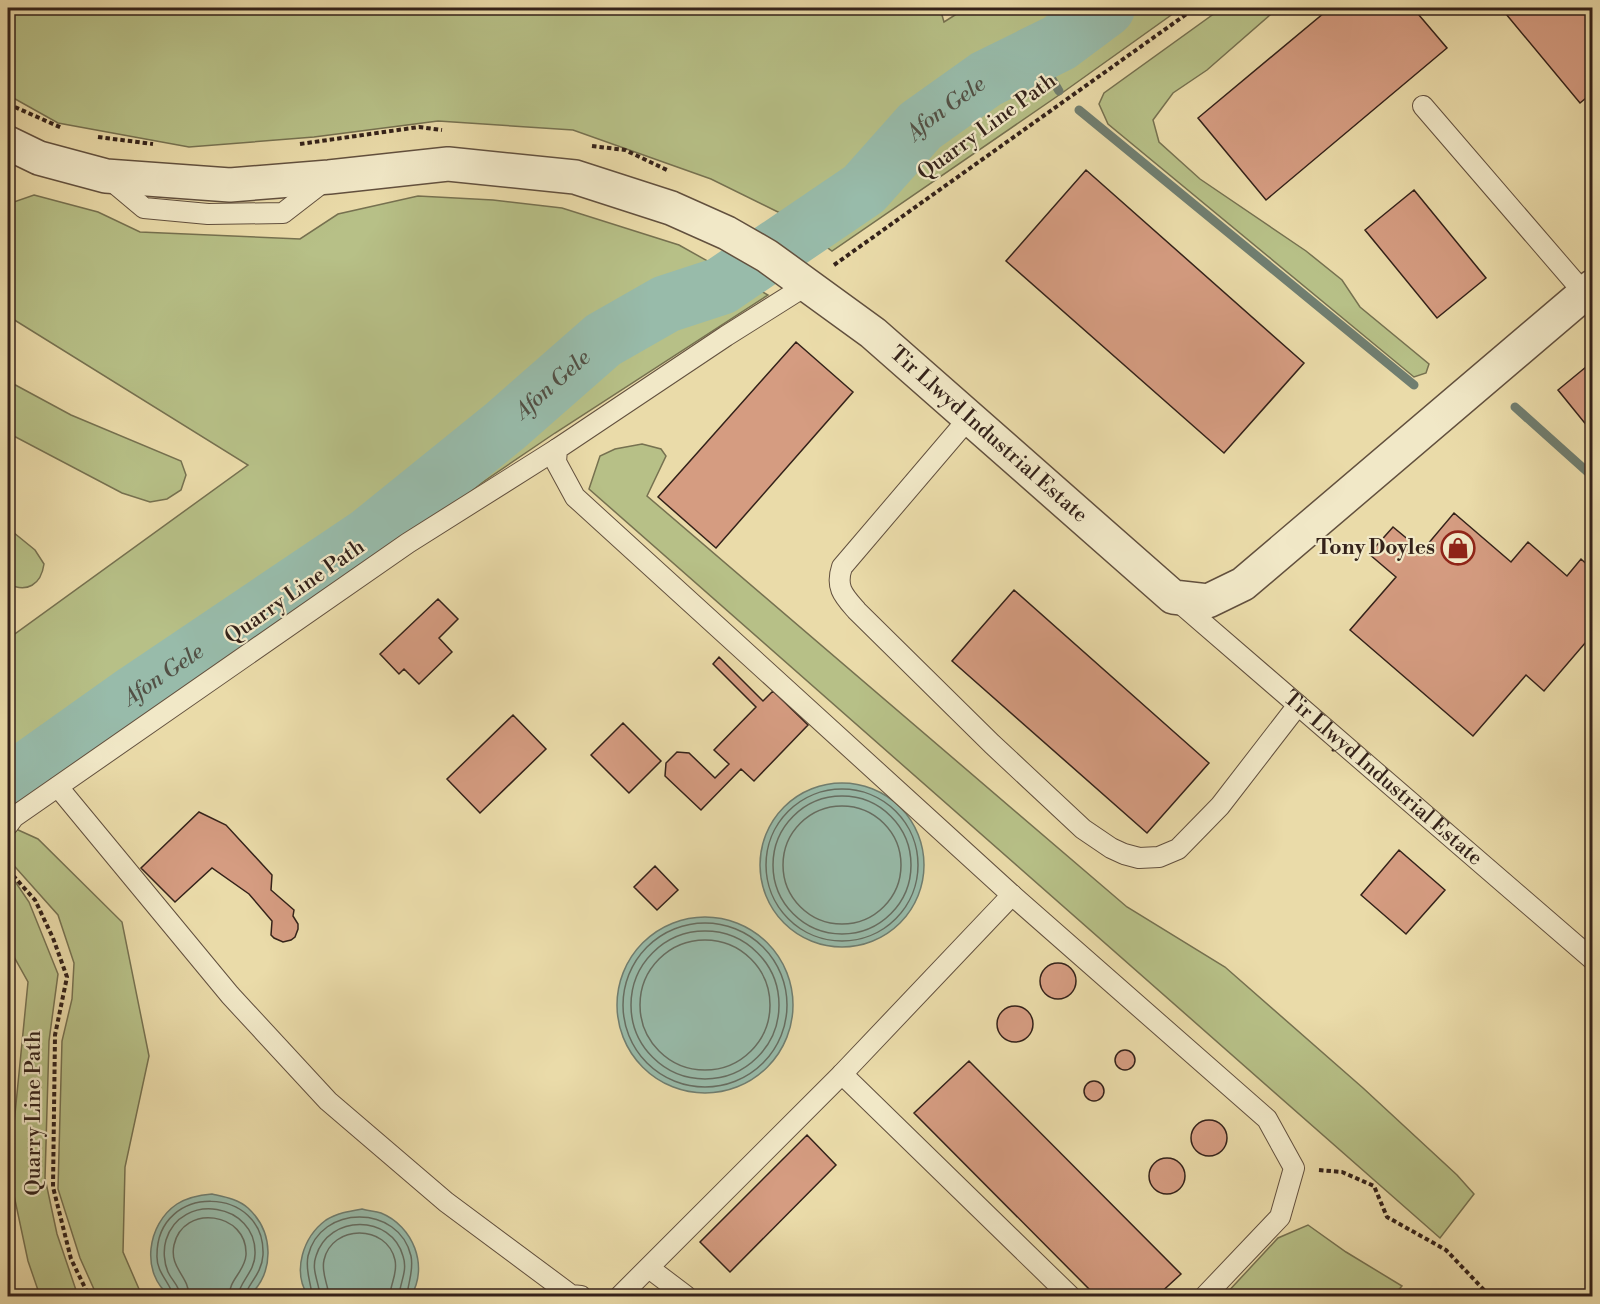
<svg xmlns="http://www.w3.org/2000/svg" width="1600" height="1304" font-family="'Libre Bodoni',serif">
	<style>
		.green { fill: #b7c087; stroke: #767150; stroke-width: 1.5 }
		.water { fill: #98bbaa; stroke: #707e70; stroke-width: 1.5 }
		.lines { fill: none; stroke-linecap: round; stroke-linejoin: round }
		.shore { stroke: #666e62; stroke-width: 1.5 }
		.stream { stroke: #707e70; stroke-width: 9 }
		.river { stroke: #98bbaa; stroke-width: 58 }
		.building { fill: #d59c81; stroke: #34221a; stroke-width: 1.5 }
		.service-casing { stroke: #62503e; stroke-width: 22 }
		.minor-casing { stroke: #62503e; stroke-width: 36 }
		.path { stroke: #34221a; stroke-width: 4; stroke-dasharray: 4.5 3; stroke-linecap: butt }
		.service { stroke: #f1e8c7; stroke-width: 20 }
		.minor { stroke: #f1e8c7; stroke-width: 33 }
		.labels { text-anchor: middle; dominant-baseline: central; stroke-width: 4.5; stroke-linejoin: round; paint-order: stroke }
		.street-label { font-size: 21px; fill: #34221a; stroke: #f1e8c7 }
		.poi-label { font-size: 21px; font-weight: bold; fill: #34221a; stroke: #f1e8c7; text-anchor: end }
		.water-label { font-size: 22px; font-style: italic; fill: #525045; stroke: #f1e8c7 }
	</style>
	<rect width="100%" height="100%" fill="#eadba9"/>
	<filter id="stains"><feTurbulence type="fractalNoise" baseFrequency=".00333" numOctaves="4"/><feColorMatrix values="0 0 0 0 .2 0 0 0 0 .09 0 0 0 0 .02 0 0 0 .5 -.17"/></filter>
	<radialGradient id="worn" r=".72"><stop offset=".6" stop-color="#630" stop-opacity="0"/><stop offset="1" stop-color="#630" stop-opacity=".3"/></radialGradient>
	<path class="green" d="M8 8H940L944 22 966 8H1181L1062 93 832 251 782 214 711 179 573 130 438 121 314 137 189 147 58 123 8 95Z
		M1222 8H1278L1207 70 1173 93 1153 120 1159 142 1200 179 1306 251 1342 280 1360 307 1429 364 1426 373 1414 377 1108 124 1099 104 1104 93Z
		M34 195 98 212 140 232 300 239 338 214 418 196 493 200 562 208 679 245 768 295 555 433 8 805V639L248 465 8 316V204Z
		M8 381 71 415 181 461 186 475 181 490 167 499 150 502 122 493 8 433Z
		M642 444 661 449 666 456 647 496 1127 907 1225 967 1363 1088 1457 1175 1474 1194 1440 1238 589 489 600 456 615 449Z
		M8 528 35 550 44 564C41 585 27 593 8 584Z
		M16 829 38 839 122 922 149 1056 125 1167 123 1252 142 1296H97L80 1258 58 1189 62 1041 72 999 74 963 58 915 8 859V838Z
		M8 871 29 902 58 974 49 1041 45 1178 57 1234 78 1296H40L28 1261 12 1186 14 1124 28 982 8 946Z
		M1308 1225 1346 1252 1402 1286 1393 1296H1224L1278 1238Z"/>
	<path class="water" d="M760 865a82 82 0 1 1 164 0a82 82 0 1 1-164 0Z
		M617 1005a88 88 0 1 1 176 0a88 88 0 1 1-176 0Z
		M212 1194C225 1197 238 1199 248 1208 274 1232 275 1272 249 1296H170C140 1273 147 1224 177 1204 188 1197 200 1195 212 1194Z
		M362 1209C368 1211 375 1211 381 1213 413 1226 429 1266 411 1296H308C292 1271 303 1237 326 1220 337 1213 350 1211 362 1209Z"/>
	<g class="lines">
		<path class="shore" d="M766 865a76 76 0 1 1 152 0a76 76 0 1 1-152 0Z
			M773 865a69 69 0 1 1 138 0a69 69 0 1 1-138 0Z
			M783 865a59 59 0 1 1 118 0a59 59 0 1 1-118 0Z
			M623 1005a82 82 0 1 1 164 0a82 82 0 1 1-164 0Z
			M631 1005a74 74 0 1 1 148 0a74 74 0 1 1-148 0Z
			M640 1005a65 65 0 1 1 130 0a65 65 0 1 1-130 0Z
			M173 1296C171 1283 156 1273 157 1255 157 1182 266 1185 263 1255 262 1274 247 1285 245 1296
			M180 1296C180 1286 172 1281 168 1272 164 1263 163 1250 166 1240 181 1191 257 1203 255 1254 255 1272 239 1282 238 1296
			M189 1296C189 1276 169 1268 174 1245 183 1203 248 1212 246 1255 245 1271 229 1280 229 1296
			M312 1296C311 1282 305 1271 308 1256 320 1204 399 1204 411 1256 414 1271 408 1282 407 1296
			M320 1296C319 1282 311 1270 316 1256 329 1214 391 1214 403 1256 408 1271 400 1282 399 1296
			M329 1296C328 1284 321 1273 324 1260 332 1224 387 1224 395 1260 398 1274 390 1284 390 1296"/>
		<path class="stream" d="M1037 54 1059 91
			M1079 110 1414 385
			M1515 407 1592 476"/>
		<path class="river" id="s1" d="M8 784 136 693 369 536 505 426 603 340 666 304 721 286 864 189 920 126 986 79 1059 43 1106 8"/>
	</g>
	<path class="building" d="M1330 8H1413L1447 48 1266 200 1198 118Z
		M1501 8H1592V93L1580 103Z
		M1086 170 1304 363 1224 453 1006 261Z
		M1414 190 1486 278 1437 318 1365 230Z
		M796 342 853 392 716 548 658 497Z
		M1592 362V432L1558 390Z
		M1454 513 1511 562 1528 542 1567 576 1581 559 1592 569V635L1544 691 1526 675 1473 736 1350 630 1396 577 1369 554 1393 527 1422 551Z
		M1014 590 1209 763 1147 833 952 661Z
		M438 599 458 619 439 638 452 652 419 684 404 669 399 674 380 654Z
		M719 657 763 701 773 691 808 725 754 781 741 769 701 810 665 776 666 763 677 752 689 753 715 778 729 764 714 750 756 707 713 664Z
		M513 715 546 749 480 813 447 779Z
		M623 723 661 761 629 793 591 755Z
		M199 812 226 825 272 875 271 890 294 910 293 916 298 924V929L295 937 291 940 283 942 274 938 271 935 272 921 249 894 212 868 175 902 141 868Z
		M1399 850 1445 890 1406 934 1361 895Z
		M655 866 678 890 657 910 634 887Z
		M1040 981a18 18 0 1 1 36 0a18 18 0 1 1-36 0Z
		M997 1024a18 18 0 1 1 36 0a18 18 0 1 1-36 0Z
		M1115 1060a10 10 0 1 1 20 0a10 10 0 1 1-20 0Z
		M969 1061 1181 1274 1157 1296H1096L914 1113Z
		M1084 1091a10 10 0 1 1 20 0a10 10 0 1 1-20 0Z
		M1191 1138a18 18 0 1 1 36 0a18 18 0 1 1-36 0Z
		M807 1135 836 1165 730 1272 700 1242Z
		M1149 1176a18 18 0 1 1 36 0a18 18 0 1 1-36 0Z"/>
	<g class="lines">
		<g class="service-casing">
			<g id="service">
				<path d="M1423 106 1585 294"/>
				<path d="M107 177 144 208 208 214 283 213 327 179"/>
				<path d="M969 418 842 567C835 588 844 596 857 611L992 744 1083 829 1111 848 1124 854 1139 858 1159 857 1178 849 1220 806 1298 705"/>
				<path id="s2" d="M1174 598 1592 959"/>
				<path d="M58 787 230 995 328 1101 446 1202 571 1295 581 1296"/>
				<path d="M8 825 14 817 408 543 557 449"/>
				<path d="M1012 895 1267 1119 1294 1168 1280 1217 1205 1296"/>
				<path d="M842 1074 1070 1296"/>
				<path d="M649 1268 686 1296"/>
				<path d="M620 1296 842 1074 1012 895 575 497 556 462 557 449 726 336 807 285"/>
			</g>
		</g>
		<g class="minor-casing">
			<g id="minor">
				<path id="s3" d="M8 143 39 158 106 176 230 185 329 177 448 164 575 177 671 208 727 233 767 256 873 333 1173 597 1208 601 1243 584 1592 287"/>
			</g>
		</g>
		<path class="path" d="M8 104 62 128
			M98 137 153 144
			M300 144 419 127 442 130
			M592 146 625 150 667 170
			M834 265 1195 8
			M8 870 35 900 53 938 67 977 55 1035 53 1187 71 1259 89 1296
			M1319 1170 1342 1172 1374 1186 1387 1217 1446 1250 1485 1291 1507 1296
			M1573 1296 1592 1293"/>
		<use href="#service" class="service"/>
		<use href="#minor" class="minor"/>
	</g>
	<defs>
		<g id="shop-ring" transform="scale(1.725)"><circle r="9.5" fill="#f1e8c7" stroke="#8f2418" stroke-width="1.5"/><path d="M-5-2.5h2.3a2.7 3.5 0 0 1 5.4 0H5L5.5 6h-11ZM-1.5-2.5h3a1.5 2.3 0 0 0-3 0Z" fill="#8f2418"/></g>
	</defs>
	<g fill-rule="evenodd">
		<use href="#shop-ring" x="1458" y="548"/>
	</g>
	<g class="labels">
		<g class="street-label">
			<text transform="translate(987 127) rotate(-36)">Quarry Line Path</text>
			<text stroke="none"><textPath href="#s3" startOffset="1068">Tir Llwyd Industrial Estate</textPath></text>
			<text transform="translate(295 592) rotate(-35)">Quarry Line Path</text>
			<text stroke="none"><textPath href="#s2" startOffset="276">Tir Llwyd Industrial Estate</textPath></text>
			<text transform="translate(34 1113) rotate(-90)">Quarry Line Path</text>
		</g>
		<g class="poi-label">
			<text x="1435" y="548">Tony Doyles</text>
		</g>
		<g class="water-label">
			<text stroke="none"><textPath href="#s1" startOffset="1162">Afon Gele</textPath></text>
			<text stroke="none"><textPath href="#s1" startOffset="676">Afon Gele</textPath></text>
			<text stroke="none"><textPath href="#s1" startOffset="190">Afon Gele</textPath></text>
		</g>
	</g>
	<rect width="1600" height="1304" fill="none" stroke="#eadba9" stroke-width="30"/>
	<rect x="9" y="9" width="1582" height="1286" fill="none" stroke="#34221a" stroke-width="3"/>
	<rect x="15" y="15" width="1570" height="1274" fill="none" stroke="#34221a" stroke-width="1.5"/>
	<rect width="100%" height="100%" filter="url(#stains)"/>
	<rect width="100%" height="100%" fill="url(#worn)"/>
</svg>
